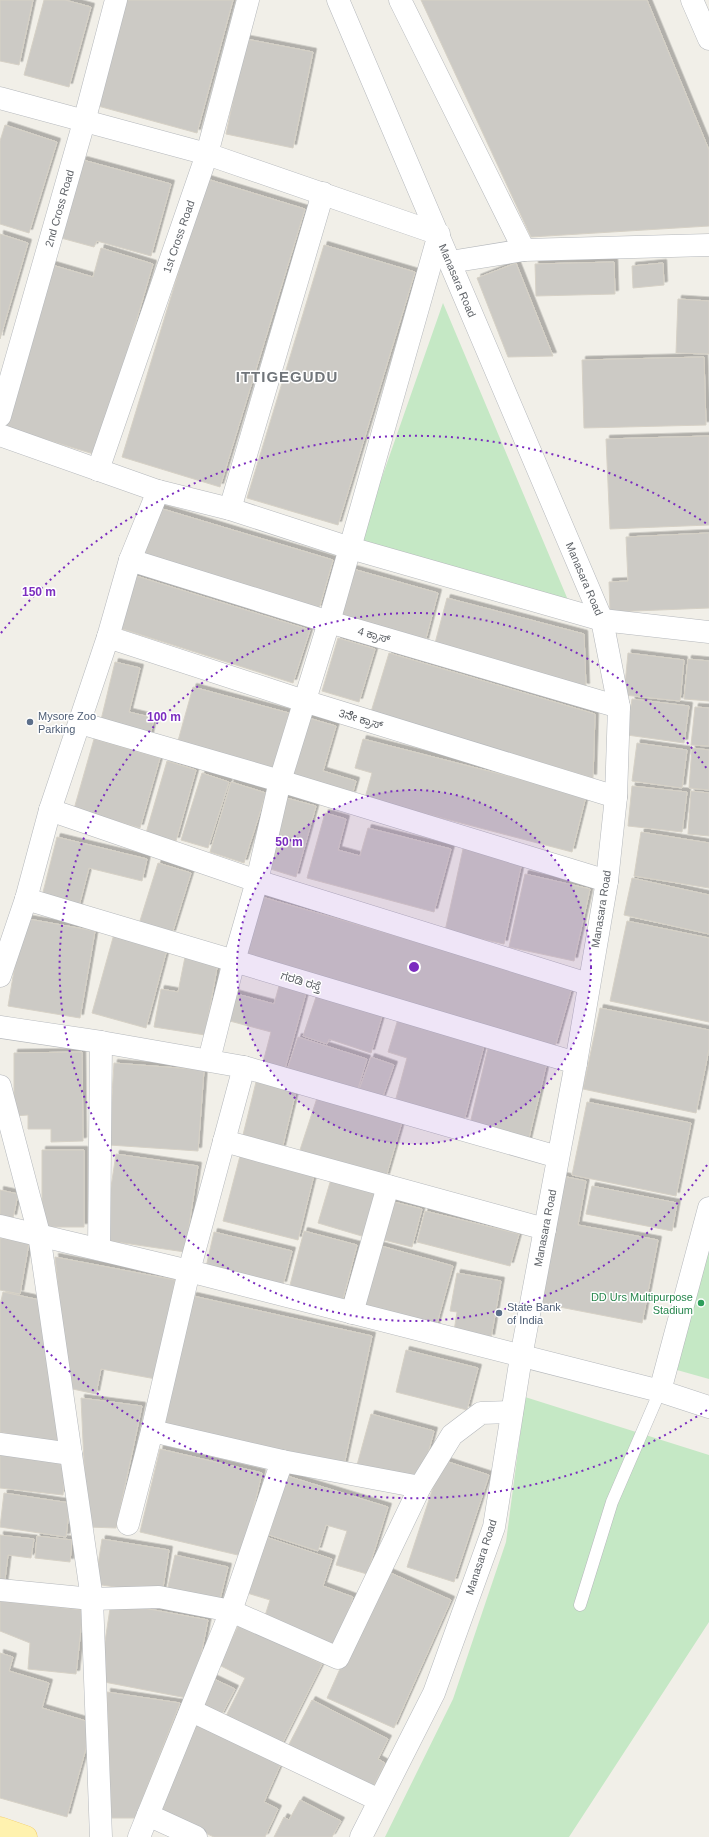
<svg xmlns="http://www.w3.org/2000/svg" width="709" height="1837" font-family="Helvetica,'Noto Sans Kannada',sans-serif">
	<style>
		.green { fill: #c5e8c5 }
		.building { fill: #cccac5; stroke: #d6d1c6; filter: url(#shadow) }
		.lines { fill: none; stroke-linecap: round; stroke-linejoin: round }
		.service-casing { stroke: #b5b8bc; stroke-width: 13 }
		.minor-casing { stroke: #b5b8bc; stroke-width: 23 }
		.primary-casing { stroke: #f2c960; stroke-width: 23 }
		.service { stroke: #fff; stroke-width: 12 }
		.minor { stroke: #fff; stroke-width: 22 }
		.primary { stroke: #fff2af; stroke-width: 22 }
		.ring { fill: none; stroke: #7b2cbf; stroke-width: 2; stroke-dasharray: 2 4 }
		.service-dot { fill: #5c6f8a; stroke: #fff; stroke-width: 1.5 }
		.leisure-dot { fill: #2e9e5b; stroke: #fff; stroke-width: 1.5 }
		.labels { text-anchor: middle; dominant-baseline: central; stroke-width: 3; stroke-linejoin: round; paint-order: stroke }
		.street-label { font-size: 11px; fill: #5f6368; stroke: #fff }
		.service-label { font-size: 11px; fill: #4e5e75; stroke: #fff; text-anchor: start }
		.leisure-label { font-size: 11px; fill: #27864d; stroke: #fff; text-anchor: end }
		.district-label { font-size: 15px; font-weight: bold; letter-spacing: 1px; fill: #70757a; stroke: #fff }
		.centre { fill: #7b2cbf; stroke: #fff; stroke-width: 2 }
		.ring-label { font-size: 12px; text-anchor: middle; font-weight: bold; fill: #7b2cbf; stroke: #fff; stroke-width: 3; stroke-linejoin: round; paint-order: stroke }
	</style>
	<defs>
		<filter id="shadow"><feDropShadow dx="3.5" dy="-3.5" stdDeviation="0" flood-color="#0004"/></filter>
	</defs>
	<rect width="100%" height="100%" fill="#f1efe8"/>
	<path class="green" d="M443 303 568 600 360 540Z
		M709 1237V1379L677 1370Z
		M525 1397 709 1455V1622L569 1837H385L453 1699 506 1542Z"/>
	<path class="building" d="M0 0H33L19 65 0 61Z
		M44 0H65L91 7 69 87 24 75Z
		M126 0H233L197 133 98 106Z
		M421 0H647L709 150V226L531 237Z
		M246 39 313 52 293 148 226 134Z
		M5 125 57 142 29 233 0 224V141Z
		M83 160 171 184 151 256 97 241 94 247 61 238Z
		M207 179 305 209 220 487 122 457Z
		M0 234 28 243 0 339Z
		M324 245 415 272 338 525 247 498Z
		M101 248 153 264 97 455 4 427 52 265 93 277Z
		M614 262 615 294 536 296 535 264Z
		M516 263 553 356 508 357 477 278Z
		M663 263 664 285 633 288 632 266Z
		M678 299 709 301V354L676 353Z
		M704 357 706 425 584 428 582 360Z
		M709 436V525L610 529 606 439Z
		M156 507 333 560 319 609 142 556Z
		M709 533V608L610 612 609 582 628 581 626 537Z
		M353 569 438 593 425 642 340 618Z
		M133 575 310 630 293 683 116 627Z
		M447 598 584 634 586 687 434 647Z
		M338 638 375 649 359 702 322 691Z
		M389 653 595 714 593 778 371 712Z
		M628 653 684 660 680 701 624 695Z
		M688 659 709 661V701L684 699Z
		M115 662 140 668 129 712 154 718 150 736 100 724Z
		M193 687 289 713 272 774 176 748Z
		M632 699 689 706 684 743 627 735Z
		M695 707 709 708V746L691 745Z
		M305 717 336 726 323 771 356 781 352 795 288 778Z
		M94 739 160 758 140 828 74 809Z
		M363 739 586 796 572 852 365 798 372 773 355 768Z
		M637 743 687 750 682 788 632 781Z
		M692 748 709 750V790L689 788Z
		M167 761 196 770 176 841 146 833Z
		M202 773 229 782 208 848 181 840Z
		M231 782 266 793 244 863 210 852Z
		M632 786 687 792 682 832 628 826Z
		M691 791 709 793V836L688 834Z
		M283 797 316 806 296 877 264 867Z
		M325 813 346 819 338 850 360 856 368 828 451 849 434 912 307 878Z
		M641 832 709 843V888L634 876Z
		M57 837 147 859 142 881 89 868 78 910 41 900Z
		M463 849 522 862 504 944 445 931Z
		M158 863 191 873 172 934 139 924Z
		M525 874 590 889 574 961 509 947Z
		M632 878 709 895V934L624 915Z
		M262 897 572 987 555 1047 245 957Z
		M23 918 95 931 80 1018 8 1006Z
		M627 921 709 938V1022L610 1001Z
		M114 934 167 949 146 1028 92 1013Z
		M185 957 218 962 205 1035 154 1027 161 989 178 992Z
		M279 986 306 993 283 1076 261 1070 271 1032 226 1020 233 993 274 1004Z
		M317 994 382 1016 371 1053 329 1039 327 1044 303 1036Z
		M600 1008 709 1030V1049L696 1113 583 1089Z
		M398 1019 485 1042 464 1121 395 1102 407 1058 388 1052Z
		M298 1037 367 1059 356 1095 286 1073Z
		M488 1048 547 1062 528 1142 469 1128Z
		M82 1052 83 1141 51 1142V1129H28V1115L14 1116V1053Z
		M371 1057 394 1065 382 1099 359 1090Z
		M114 1063 204 1070 198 1151 109 1145Z
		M256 1082 296 1091 282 1149 242 1139Z
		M317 1098 402 1122 386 1177 298 1156Z
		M587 1102 691 1123 676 1196 572 1175Z
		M42 1150H84V1227H42Z
		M116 1154 198 1166 185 1252 103 1240Z
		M240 1156 314 1175 298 1240 223 1221Z
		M562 1176 586 1181 578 1225 658 1240 642 1323 539 1303Z
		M331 1179 378 1193 365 1237 318 1223Z
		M592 1186 677 1203 672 1231 586 1214Z
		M0 1190 18 1194 13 1218 0 1216Z
		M390 1201 422 1209 412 1247 380 1239Z
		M425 1211 519 1234 510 1266 417 1242Z
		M304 1231 357 1245 342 1303 289 1289Z
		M214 1232 292 1251 283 1285 206 1267Z
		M0 1238 29 1243 20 1294 0 1290Z
		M374 1244 453 1266 436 1327 357 1305Z
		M55 1257 175 1280 156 1379 101 1369 96 1394 68 1388Z
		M457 1273 501 1281 491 1338 454 1331 457 1312 450 1311Z
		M3 1292 40 1300 66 1445 0 1432V1305Z
		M193 1296 372 1336 344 1465 164 1425Z
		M406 1350 478 1368 467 1410 396 1392Z
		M81 1398 142 1406 116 1528 87 1527Z
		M371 1414 434 1431 420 1483 357 1465Z
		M160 1449 262 1473 242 1556 140 1532Z
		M0 1451 67 1459 63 1495 0 1488Z
		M442 1460 489 1475 454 1582 407 1567Z
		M287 1476 388 1507 367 1574 336 1565 347 1531 326 1525 318 1551 269 1535Z
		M4 1493 70 1503 66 1537 0 1527Z
		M0 1535 34 1539 31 1558 8 1555 4 1587H0Z
		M37 1536 72 1540 70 1562 35 1558Z
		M266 1537 332 1559 323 1586 353 1597 336 1647 263 1622 270 1600 247 1593Z
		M102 1539 169 1550 162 1594 95 1584Z
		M175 1555 228 1567 219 1603 167 1591Z
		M384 1570 451 1600 394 1728 327 1698Z
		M0 1601 83 1610 76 1674 28 1669 30 1643 0 1631Z
		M111 1602 208 1620 192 1699 99 1681Z
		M239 1624 322 1664 281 1746 225 1718 245 1678 219 1665Z
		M0 1653 13 1657 9 1671 49 1683 42 1708 93 1723 67 1817 0 1798Z
		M212 1678 235 1689 221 1716 198 1705Z
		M107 1692 180 1703 135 1818H111Z
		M312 1700 388 1739 378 1759 385 1763 370 1793 286 1750Z
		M194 1720 283 1759 264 1802 278 1809 265 1837H214L154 1810Z
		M300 1800 341 1821 332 1837H274L284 1817 289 1820Z"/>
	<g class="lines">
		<g class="service-casing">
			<path id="service" d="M580 1605 612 1502 660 1391"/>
		</g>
		<g class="minor-casing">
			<g id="minor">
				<path id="s1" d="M338 0 602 620 619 707 616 797 607 881 576 1063 521 1357 494 1527 434 1693 361 1837"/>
				<path d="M400 0 524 250"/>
				<path d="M692 0 709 39"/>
				<path d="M0 98 207 154 439 234 329 622 280 781 257 881 234 961 209 1060"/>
				<path d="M450 262 524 250 709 245"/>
				<path id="s2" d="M0 416 84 122 116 0"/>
				<path d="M0 435 158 491 230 509 350 548 602 620 709 632"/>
				<path id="s3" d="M98 470 207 154 248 0"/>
				<path d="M230 509 323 193"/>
				<path d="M130 560 329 622 619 707"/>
				<path d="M108 637 304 701 616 797"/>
				<path d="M80 723 280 781 607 881"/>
				<path d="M50 810 257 881 588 984"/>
				<path d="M26 899 576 1063"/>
				<path d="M0 976 26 899 50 810 108 637 130 560 158 491"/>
				<path d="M0 1027 101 1042 244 1067 558 1157"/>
				<path d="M0 1086 39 1234 92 1599 101 1837"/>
				<path d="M224 1141 545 1229"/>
				<path d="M0 1226 189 1271 660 1391 709 1407"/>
				<path d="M99 1249 101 1042"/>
				<path d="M352 1313 388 1186"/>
				<path d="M660 1391 709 1208"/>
				<path d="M152 1431 282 1461 420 1487"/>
				<path d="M0 1444 71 1454"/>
				<path d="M128 1524 152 1431 189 1271 244 1067"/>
				<path d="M0 1590 92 1599 159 1597 231 1611 338 1658 420 1487 452 1435 481 1413 512 1412"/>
				<path d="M192 1711 379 1800"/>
				<path d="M148 1815 196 1837"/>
				<path d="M139 1837 231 1611 282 1461"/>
			</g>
		</g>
		<g class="primary-casing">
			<path id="primary" d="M0 1828 26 1837"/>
		</g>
		<use href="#service" class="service"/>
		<use href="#minor" class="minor"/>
		<use href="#primary" class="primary"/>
	</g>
	<circle cx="414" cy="967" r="177" fill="#7b2cbf" fill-opacity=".12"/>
	<g class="ring">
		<circle cx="414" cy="967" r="177"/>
		<path d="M707 1165A354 354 0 1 1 707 769"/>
		<path d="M707 1410A531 531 0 0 1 1 1301M1 633A531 531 0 0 1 707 524"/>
	</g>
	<g class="service-dot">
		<circle cx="30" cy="722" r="4"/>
		<circle cx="499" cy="1313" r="4"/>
	</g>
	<circle class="leisure-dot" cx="701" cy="1303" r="4"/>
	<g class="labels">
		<g class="street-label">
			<text stroke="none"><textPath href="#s2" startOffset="216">2nd Cross Road</textPath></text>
			<text stroke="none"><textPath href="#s3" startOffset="247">1st Cross Road</textPath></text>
			<text stroke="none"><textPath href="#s1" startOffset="305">Manasara Road</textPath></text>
			<text stroke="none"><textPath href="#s1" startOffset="629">Manasara Road</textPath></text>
			<text transform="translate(374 635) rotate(16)">4 ಕ್ರಾಸ್</text>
			<text transform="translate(361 719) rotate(17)">3ನೆೇ ಕ್ರಾಸ್</text>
			<text transform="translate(601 909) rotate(-81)">Manasara Road</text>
			<text transform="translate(301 981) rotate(17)">ಗರಡಿ ರಸ್ತೆ</text>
			<text transform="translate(545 1228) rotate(-79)">Manasara Road</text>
			<text transform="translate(481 1557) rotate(-72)">Manasara Road</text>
		</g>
		<g class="service-label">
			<text x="38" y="716">Mysore Zoo<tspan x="38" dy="13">Parking</tspan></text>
			<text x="507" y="1307">State Bank<tspan x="507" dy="13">of India</tspan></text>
		</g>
		<g class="leisure-label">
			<text x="693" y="1297">DD Urs Multipurpose<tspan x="693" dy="13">Stadium</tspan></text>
		</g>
		<g class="district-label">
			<text x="287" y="376">ITTIGEGUDU</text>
		</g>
	</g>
	<circle cx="414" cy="967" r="6" class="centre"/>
	<g class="ring-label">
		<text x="39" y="596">150 m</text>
		<text x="164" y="721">100 m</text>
		<text x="289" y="846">50 m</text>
	</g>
</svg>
